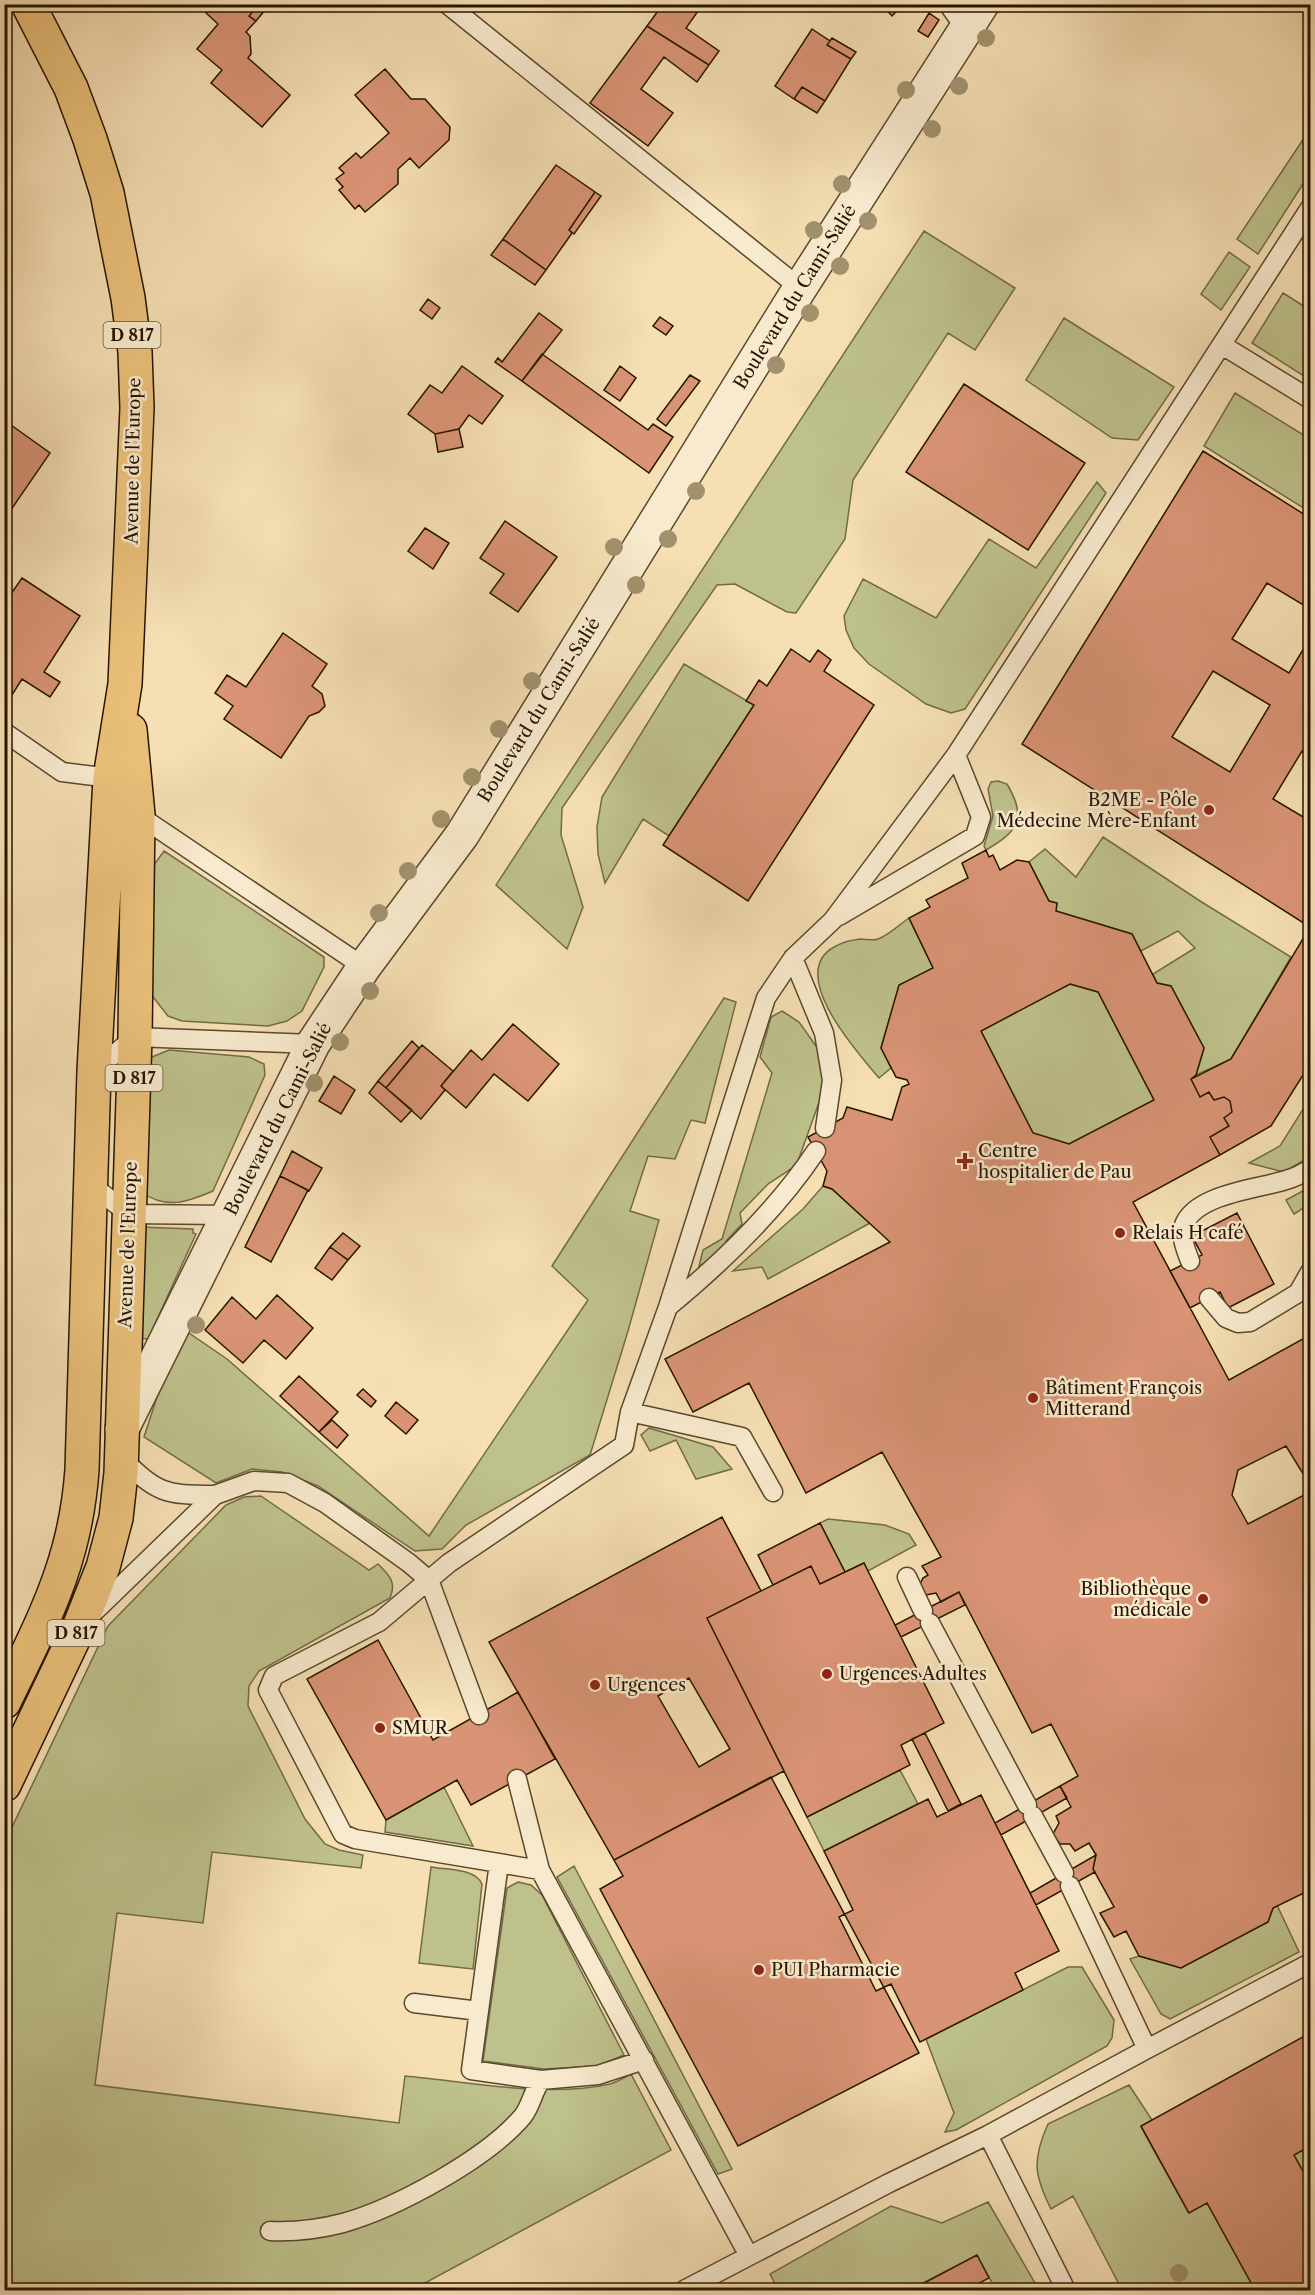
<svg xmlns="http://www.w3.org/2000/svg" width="1315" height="2295" font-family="'Libre Caslon Text',serif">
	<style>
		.green { fill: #bec18b; stroke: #726b46; stroke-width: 1.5 }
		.building { fill: #d99475; stroke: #271500; stroke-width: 1.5; fill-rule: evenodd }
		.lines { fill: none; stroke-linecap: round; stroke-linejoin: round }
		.service-casing { stroke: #5a482d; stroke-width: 21 }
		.tertiary-casing { stroke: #5a482d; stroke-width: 36 }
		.primary-casing { stroke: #271500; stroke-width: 36 }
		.service { stroke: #f8eace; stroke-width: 18 }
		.tertiary { stroke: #f8eace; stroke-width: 33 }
		.primary { stroke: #eac07a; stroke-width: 33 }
		.tree { fill: #a1916c }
		.poi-dot { fill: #8f2418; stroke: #f8eace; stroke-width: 2 }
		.labels { text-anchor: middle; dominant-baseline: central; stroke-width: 5; stroke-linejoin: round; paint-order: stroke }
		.shield { fill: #f8eace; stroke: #66553e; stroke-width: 1.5 }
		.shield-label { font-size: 16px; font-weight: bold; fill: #271500 }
		.street-label { font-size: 18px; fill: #271500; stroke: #f8eace }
		.poi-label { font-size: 18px; fill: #271500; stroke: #f8eace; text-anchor: start }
	</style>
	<rect width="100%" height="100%" fill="#f5dfb3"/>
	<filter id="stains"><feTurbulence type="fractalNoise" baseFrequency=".00333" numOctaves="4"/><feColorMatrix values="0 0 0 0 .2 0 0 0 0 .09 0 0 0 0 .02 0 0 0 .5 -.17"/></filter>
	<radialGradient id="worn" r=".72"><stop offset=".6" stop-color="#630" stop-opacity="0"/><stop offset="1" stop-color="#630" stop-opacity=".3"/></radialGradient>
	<path class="green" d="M1310 129V173L1258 254 1237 239Z
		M924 231 1015 288 975 350 948 333 853 480 845 539 796 613 787 612 735 584 717 585 562 808 561 835 583 907 567 949 496 885Z
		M1229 252 1250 267 1221 310 1201 294Z
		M1283 293 1310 310V380L1252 343Z
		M1064 318 1174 387 1138 440 1112 438 1026 380Z
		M1235 393 1310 439V512L1204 446Z
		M1097 482 1106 493 965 709 951 713 926 704 869 664 854 648 846 630 844 616 863 579 936 618 989 539 1036 568Z
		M684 664 754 705 669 836 643 819 605 883 598 854 597 827 602 797Z
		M998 781 1007 784C1028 819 1018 831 986 850L984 846 993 816 988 789 991 782Z
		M1103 837 1200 901 1291 957 1231 1059 1196 1075 1204 1048 1171 986 1157 983 1153 974 1195 948 1178 931 1141 951 1132 934 1056 911 1057 903 1049 901 1029 862 1045 849 1076 877Z
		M164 851 324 957V967L302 1011 287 1021 268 1026 182 1021 168 1016 146 988 148 873Z
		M909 918 933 968 899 986 881 1048 891 1068 879 1078C858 1053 786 974 834 947 841 943 851 940 860 939 866 939 873 941 878 939 889 935 900 924 909 918Z
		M1070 984 1098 992 1154 1100 1069 1144 1033 1133 981 1031Z
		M724 998 736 1002 705 1123 691 1120 675 1159 648 1156 630 1211 659 1220 628 1331 590 1455 466 1525 442 1549 415 1551 318 1486 282 1472 252 1469 216 1483 144 1437 180 1327 227 1359 429 1536 588 1300 552 1266Z
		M782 1011 799 1022 809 1036 818 1049 826 1072 822 1094 798 1161 791 1169 768 1184 740 1213 742 1224 726 1241 724 1255 699 1266 703 1250 722 1239 772 1073 760 1057 771 1017Z
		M169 1050 249 1057 264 1064 265 1075 213 1191C187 1202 167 1210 141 1192L147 1059Z
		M1310 1098V1157L1284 1172 1249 1163 1280 1146Z
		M823 1186 832 1189 870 1223 768 1279 762 1267 733 1271 803 1209Z
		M1310 1187C1311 1202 1308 1206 1294 1214L1286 1200Z
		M140 1227 193 1229V1233L196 1234 148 1339 137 1338Z
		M649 1428 713 1447 732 1469 696 1479 676 1440 650 1451 641 1435Z
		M261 1496 369 1570 378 1564C389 1575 397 1582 390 1598L259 1671 249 1686 248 1706 305 1819 325 1844 339 1850 363 1855 361 1868 212 1852 203 1923 117 1913 95 2085 399 2123 405 2076C470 2082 546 2098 610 2084 617 2082 624 2078 631 2074L671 2150 412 2290H5L4 1844 108 1626 226 1505 244 1497Z
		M828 1519 885 1525 909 1534 916 1545 868 1571 864 1563 845 1572 820 1523Z
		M900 1770 918 1804 824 1851 807 1817Z
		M444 1787 473 1846 385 1832 386 1820Z
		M574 1866 732 2169 718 2174 557 1877Z
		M431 1867C446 1870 475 1868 482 1884L473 1969 419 1963Z
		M518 1882 531 1885 542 1895 624 2055 597 2066 544 2069 483 2061 507 1888Z
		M1277 1905 1299 1952 1170 2019 1161 2014 1130 1959 1139 1956 1181 1968 1268 1922 1273 1908Z
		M1068 1967H1082L1114 2020 1112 2038 1107 2046 956 2130 945 2132 954 2113 926 2039Z
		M1129 2085 1152 2120 1141 2127 1188 2212 1207 2203 1255 2290H1122L1073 2196 1051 2209C1034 2175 1032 2160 1048 2124Z
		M1310 2146V2184L1294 2155Z
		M988 2202 1039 2290H996L977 2255 909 2290H778L770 2274 891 2206 942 2223Z"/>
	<path class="building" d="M213 4H259L249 16 256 21 246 32 250 36 251 54 248 58 290 95 262 127 211 83 222 70 197 49 218 24 206 13Z
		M259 4H270L256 21 249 16Z
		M663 4H703L686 28 719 51 709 65 647 26Z
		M881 4H904L892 16Z
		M929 13 939 20 928 37 918 31Z
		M647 26 709 65 697 82 664 57 641 89 673 113 648 146 590 103Z
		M812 29 830 41 827 45 851 59 825 101 802 87 794 99 775 86Z
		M832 38 856 52 851 59 827 45Z
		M385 69 411 99H425L450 127 449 140 419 168 410 158 398 169V184L365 212 359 205 355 209 339 190 343 187 336 179 344 173 339 168 356 153 361 158 389 133 355 95Z
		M802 87 825 101 817 113 794 99Z
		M556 165 595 192 569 230 572 233 546 270 503 239Z
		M595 192 601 196 574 234 569 230Z
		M503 239 546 270 535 285 491 255Z
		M428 299 440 308 432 319 420 310Z
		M539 313 562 330 522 381 495 362 498 358 502 362Z
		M660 317 673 326 666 335 653 326Z
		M542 354 648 430 653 424 673 437 649 473 522 381Z
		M462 366 503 396 482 424 469 415 459 429 435 434 408 414 430 385 442 393Z
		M620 366 636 378 620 401 604 390Z
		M690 375 700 381 666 426 657 419Z
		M964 384 1085 463 1028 550 906 472Z
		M4 420 50 453 4 520Z
		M459 429 463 447 438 452 435 434Z
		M1203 451 1310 518V609L1267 583 1232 639 1289 673 1310 638V756L1302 751 1273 799 1310 821V1064L1271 1126 1220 1155 1210 1137 1229 1126 1224 1118 1232 1112 1230 1101 1224 1097 1214 1100 1209 1092 1200 1097 1191 1079 1231 1059 1310 927 1022 744ZM1213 671 1270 705 1230 772 1172 737Z
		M505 521 557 557 518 612 490 593 504 574 480 558Z
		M425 528 449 543 433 569 408 551Z
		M22 578 80 616 44 672 60 682 50 697 22 679 10 698 4 694V604Z
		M283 633 327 664 312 686 322 694 325 706 319 712 309 716 281 758 224 719 233 706 215 693 227 675 246 687Z
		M791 649 810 662 818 650 831 660 824 671 874 705 748 901 663 845 754 705 746 701 759 680 767 686Z
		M986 850 989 857 993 855 1000 870 1017 860 1029 862 1049 901 1057 903 1056 911 1132 934 1157 983 1171 986 1204 1048 1196 1075 1191 1079 1200 1097 1209 1092 1214 1100 1224 1097 1230 1101 1232 1112 1224 1118 1229 1126 1210 1137 1220 1155 1133 1202 1229 1380 1310 1335V1485L1286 1446 1238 1470 1232 1495 1248 1524 1310 1492V1890L1273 1908 1268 1922 1181 1968 1139 1956 1126 1931 1114 1937 1100 1913 1114 1907 1093 1869 1096 1855 1089 1843 1075 1851 1070 1844H1060L1053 1834 1059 1823 1056 1816 1071 1807 1060 1786 1078 1776 1051 1724 1032 1733 959 1592 941 1602 936 1593 926 1595 921 1592 919 1586 923 1578 928 1575 922 1566 941 1557 882 1452 806 1493 749 1383 693 1412 665 1359 890 1242 832 1189 823 1186 827 1171 808 1137 843 1118 847 1107 892 1120 902 1087 909 1084 907 1080 896 1077 881 1048 899 985 933 968 909 918 930 907 926 900 968 878 962 863ZM1070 984 1098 992 1154 1100 1069 1144 1033 1133 981 1031Z
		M513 1024 559 1064 528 1101 494 1074 466 1108 441 1086 471 1050 482 1060Z
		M412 1041 419 1048 386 1088 378 1081Z
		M422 1045 453 1071 441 1086 445 1090 421 1119 386 1088Z
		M334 1076 355 1090 341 1114 319 1101Z
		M378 1081 412 1110 401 1122 369 1093Z
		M292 1151 322 1168 309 1191 280 1176Z
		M280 1176 308 1190 271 1262 245 1247Z
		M1237 1213 1274 1284 1228 1308 1220 1292 1190 1308 1170 1271 1202 1255 1192 1236Z
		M343 1233 360 1246 348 1260 330 1247Z
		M330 1247 348 1260 332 1280 315 1268Z
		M277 1295 313 1328 286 1359 264 1340 243 1363 205 1330 232 1297 256 1319Z
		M299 1376 338 1412 319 1432 280 1396Z
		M363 1389 376 1401 371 1407 357 1395Z
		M396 1402 418 1420 406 1434 385 1416Z
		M332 1420 348 1435 337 1448 319 1432Z
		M722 1517 761 1591 707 1618 784 1771 614 1860 489 1642ZM689 1678 730 1749 699 1767 658 1696Z
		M820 1523 845 1572 820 1584 811 1566 773 1585 758 1555Z
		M864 1563 944 1723 901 1745 910 1765 807 1817 707 1618 811 1566 820 1584Z
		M959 1592 965 1605 901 1637 895 1625Z
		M378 1640 433 1740 518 1692 555 1759 471 1805 457 1780 386 1820 307 1679Z
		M925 1733 961 1804 948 1811 912 1739Z
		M771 1777 919 2053 738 2146 600 1889 623 1876 614 1860Z
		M1060 1786 1067 1798 1001 1835 995 1823Z
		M981 1795 1059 1951 1015 1973 1023 1990 920 2042 891 1984 876 1991 839 1917 853 1910 824 1851 928 1799 937 1817Z
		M1096 1855 1093 1869 1095 1872 1036 1905 1030 1893Z
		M1310 2033V2146L1294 2155 1310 2184V2290H1255L1207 2203 1189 2213 1141 2126Z
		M977 2255 989 2278 966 2290H914L913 2289Z"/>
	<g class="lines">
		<g class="service-casing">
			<path id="service" d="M447 4 800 288
				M948 4 966 29
				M1222 345 1310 399
				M4 732 62 772 110 778
				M138 815 364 967
				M839 916 975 836 981 817 956 755
				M793 958 824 1033 832 1080 825 1128
				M94 1071 135 1037 313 1044
				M90 1184 129 1214 228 1215
				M1190 1261C1186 1250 1180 1237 1184 1225 1196 1193 1261 1189 1289 1179 1297 1177 1304 1172 1310 1169
				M1209 1298 1226 1318 1238 1323 1250 1322 1298 1293 1310 1272
				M668 1307C724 1261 776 1211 816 1151
				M630 1412 742 1437 773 1492
				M121 1458C158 1493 163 1495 215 1495
				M907 1577 923 1611
				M92 1614 215 1495 254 1481 288 1483 325 1503 409 1563 429 1580 479 1715
				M930 1623 1027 1805
				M517 1779 540 1870
				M1033 1816 1064 1873
				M499 1863 471 2070 541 2080 598 2075 644 2060
				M1070 1886 1147 2049
				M414 2003 479 2011
				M988 2135 1066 2290
				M270 2231C294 2232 320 2229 343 2223 396 2208 487 2159 523 2116 531 2106 533 2091 541 2080
				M749 2256 540 1870 355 1839 343 1834 268 1690 274 1676 379 1622 449 1563 624 1445 630 1412 668 1307 766 998 793 958 833 920 956 755 1310 208
				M684 2290 889 2183 988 2135 1147 2049 1310 1963"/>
		</g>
		<g class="tertiary-casing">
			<path id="tertiary" d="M122 1429 313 1044 364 967 462 835 800 288 982 4"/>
		</g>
		<g class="primary-casing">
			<path id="primary" d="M4 1702C28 1652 55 1601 69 1548 76 1522 80 1497 82 1470L94 1071 110 778 125 684 137 408 135 352 128 298 107 193 90 139 71 88 28 4
				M4 1785 80 1625 103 1567 116 1518 121 1473 135 1037 138 815 130 730"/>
		</g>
		<use href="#service" class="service"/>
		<use href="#tertiary" class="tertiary"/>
		<use href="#primary" class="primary"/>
	</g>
	<g class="tree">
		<circle cx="986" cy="38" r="9"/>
		<circle cx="959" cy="86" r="9"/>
		<circle cx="906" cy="90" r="9"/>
		<circle cx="932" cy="129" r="9"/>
		<circle cx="842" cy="184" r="9"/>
		<circle cx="868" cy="221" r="9"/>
		<circle cx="814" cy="230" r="9"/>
		<circle cx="840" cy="266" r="9"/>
		<circle cx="810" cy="313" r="9"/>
		<circle cx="776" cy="365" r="9"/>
		<circle cx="696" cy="491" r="9"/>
		<circle cx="668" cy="539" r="9"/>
		<circle cx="614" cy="547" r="9"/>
		<circle cx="636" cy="585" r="9"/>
		<circle cx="532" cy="681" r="9"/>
		<circle cx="499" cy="729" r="9"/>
		<circle cx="472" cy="777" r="9"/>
		<circle cx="441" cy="819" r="9"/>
		<circle cx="408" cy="871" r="9"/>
		<circle cx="379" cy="913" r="9"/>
		<circle cx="370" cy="991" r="9"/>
		<circle cx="340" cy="1042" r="9"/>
		<circle cx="314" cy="1083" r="9"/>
		<circle cx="196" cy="1325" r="9"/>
		<circle cx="1179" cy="2273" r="9"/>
	</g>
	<g class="poi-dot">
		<circle cx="1209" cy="810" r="6"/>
		<path d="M962 1152h6v6h6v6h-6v6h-6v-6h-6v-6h6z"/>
		<circle cx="1120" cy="1233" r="6"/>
		<circle cx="1033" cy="1398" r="6"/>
		<circle cx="1203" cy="1599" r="6"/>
		<circle cx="827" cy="1674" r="6"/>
		<circle cx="595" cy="1685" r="6"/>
		<circle cx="380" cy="1728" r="6"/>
		<circle cx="759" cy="1970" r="6"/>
	</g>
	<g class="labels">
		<g class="shield">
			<rect x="103.5" y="322" width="57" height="26" rx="4.5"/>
			<rect x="105.5" y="1065" width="57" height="26" rx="4.5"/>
			<rect x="47.5" y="1620" width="57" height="26" rx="4.5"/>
		</g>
		<g class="shield-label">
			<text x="132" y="335">D 817</text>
			<text x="134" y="1078">D 817</text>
			<text x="76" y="1633">D 817</text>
		</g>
		<g class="street-label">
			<text transform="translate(795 297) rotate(-58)">Boulevard du Cami-Salié</text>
			<text transform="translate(133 461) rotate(-89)">Avenue de l'Europe</text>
			<text transform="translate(539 710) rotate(-58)">Boulevard du Cami-Salié</text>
			<text transform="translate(278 1119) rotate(-63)">Boulevard du Cami-Salié</text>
			<text transform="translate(128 1245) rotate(-88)">Avenue de l'Europe</text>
		</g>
		<g class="poi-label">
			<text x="1197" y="800" text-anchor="end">B2ME - Pôle<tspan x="1197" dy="21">Médecine Mère-Enfant</tspan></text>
			<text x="978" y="1151">Centre<tspan x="978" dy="21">hospitalier de Pau</tspan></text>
			<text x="1132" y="1233">Relais H café</text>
			<text x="1045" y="1388">Bâtiment François<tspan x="1045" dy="21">Mitterand</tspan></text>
			<text x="1191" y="1589" text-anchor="end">Bibliothèque<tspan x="1191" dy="21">médicale</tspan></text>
			<text x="839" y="1674">Urgences Adultes</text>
			<text x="607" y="1685">Urgences</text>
			<text x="392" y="1728">SMUR</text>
			<text x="771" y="1970">PUI Pharmacie</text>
		</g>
	</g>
	<rect width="1315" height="2295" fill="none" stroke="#f5dfb3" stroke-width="24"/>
	<rect x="6" y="6" width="1303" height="2283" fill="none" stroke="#271500" stroke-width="3"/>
	<rect x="12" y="12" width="1291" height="2271" fill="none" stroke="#271500" stroke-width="1.5"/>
	<rect width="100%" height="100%" filter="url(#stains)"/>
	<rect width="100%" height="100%" fill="url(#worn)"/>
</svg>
